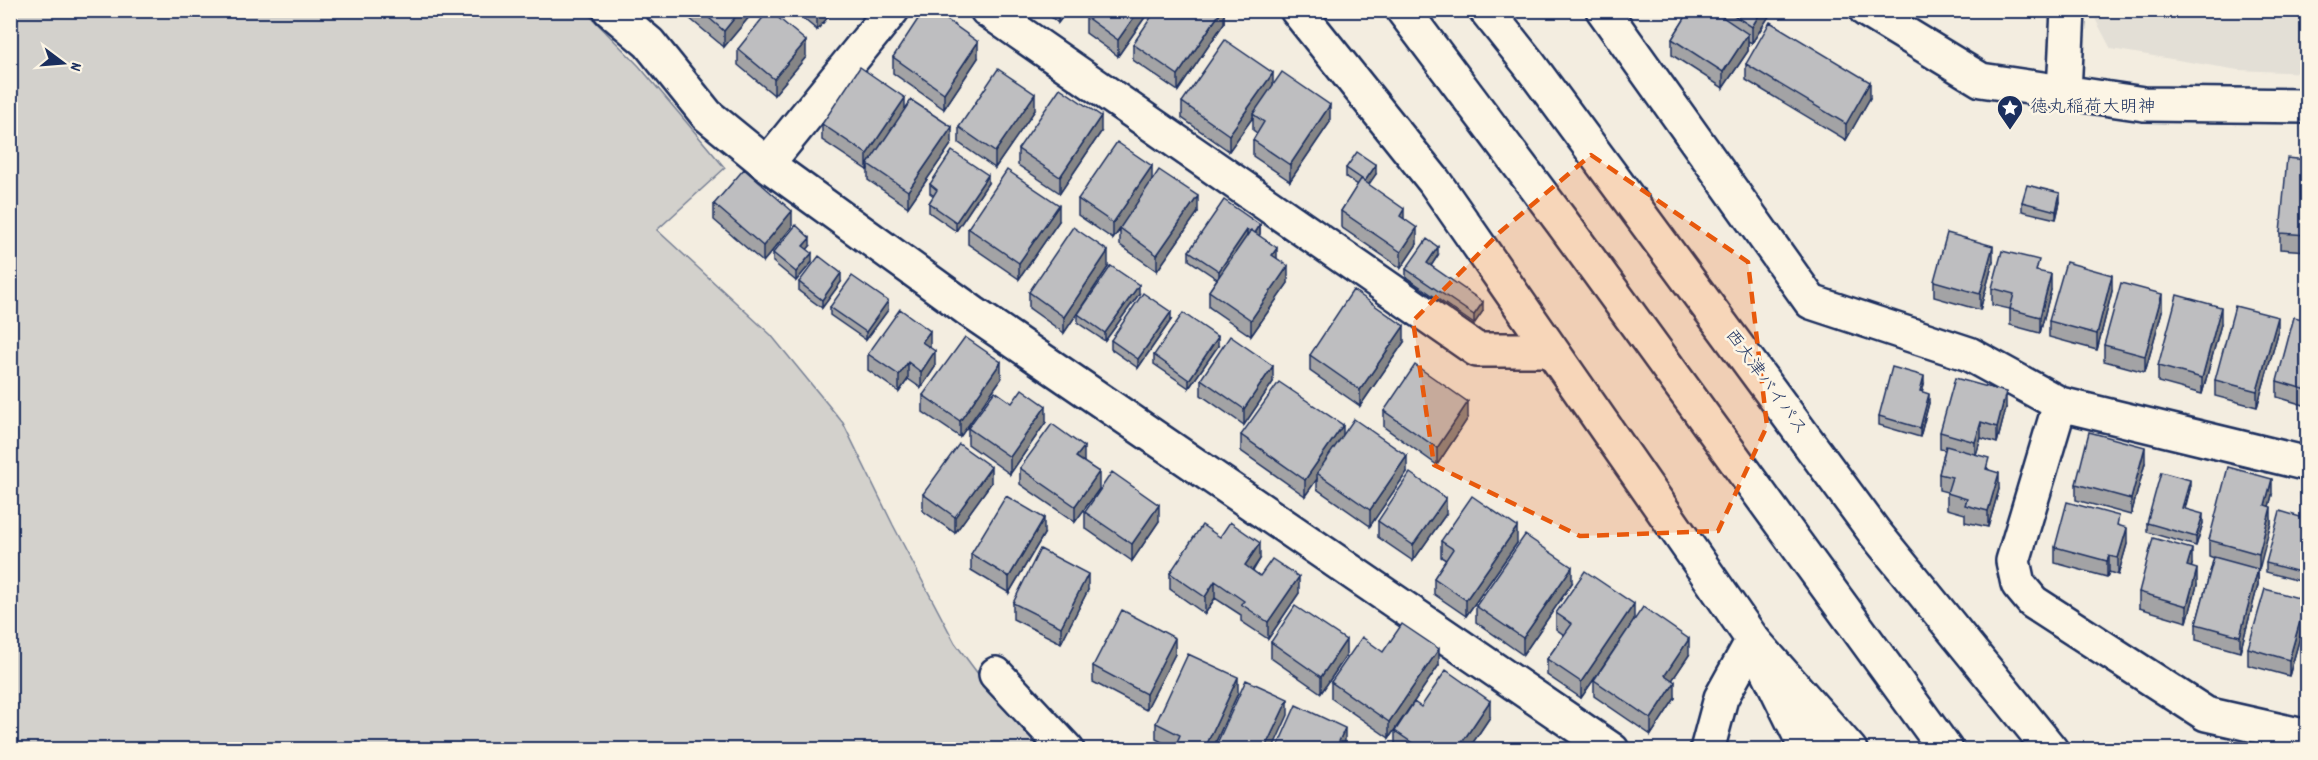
<svg xmlns="http://www.w3.org/2000/svg" width="2318" height="760" font-family="Dekko,'Klee One',sans-serif">
	<style>
		.built { fill: #e3dfd6 }
		.green { fill: #d3d1cc; stroke: #778095; stroke-width: 1.5 }
		.lines { fill: none; stroke-linecap: round; stroke-linejoin: round }
		.minor-casing { stroke: #1b2f5e; stroke-width: 38 }
		.highway-casing { stroke: #1b2f5e; stroke-width: 38 }
		.minor { stroke: #fcf5e5; stroke-width: 33 }
		.highway { stroke: #fcf5e5; stroke-width: 33 }
		.rail { stroke: #1b2f5e; stroke-width: 4.5; stroke-dasharray: 9 4.5; stroke-linecap: butt }
		.wall { fill: #a3a3a5; stroke: #1b2f5e; stroke-width: 1.5 }
		.shaded-wall { fill: #858586; stroke: #1b2f5e; stroke-width: 1.5 }
		.building { fill: #bebec0; stroke: #1b2f5e; stroke-width: 1.5 }
		.marked { fill: #e8590c; fill-opacity: 0.2; stroke: #e8590c; stroke-width: 4.5; stroke-dasharray: 12 8; stroke-linejoin: round }
		.labels { text-anchor: middle; dominant-baseline: central; stroke-width: 5; stroke-linejoin: round; paint-order: stroke }
		.poi-label { font-size: 18px; fill: #1b2f5e; stroke: #fcf5e5; text-anchor: start }
		.street-label { font-size: 18px; fill: #1b2f5e; stroke: #fcf5e5 }
	</style>
	<rect width="100%" height="100%" fill="#f3ede0"/>
	<filter id="ink" filterUnits="userSpaceOnUse"><feTurbulence type="fractalNoise" baseFrequency=".0167" numOctaves="2"/><feDisplacementMap in="SourceGraphic" scale="12" xChannelSelector="R" yChannelSelector="G"/><feConvolveMatrix kernelMatrix="1 2 1 2 8 2 1 2 1" color-interpolation-filters="sRGB"/></filter>
	<g filter="url(#ink)">
		<path class="built" d="M2091 11H2307V73L2238 70 2111 49Z"/>
		<path class="green" d="M10 11H585L639 66 725 168 657 230 771 335 843 423 893 525 955 643 996 698 1044 741 1047 749H11Z"/>
		<g class="lines">
			<g class="minor-casing">
				<path id="minor" d="M610 10 649 43 707 115 767 164 973 313 1612 750
					M987 10 1477 350H1551
					M1297 10 1434 181 1753 640 1807 750
					M1603 10 1811 302 1969 354 2060 404
					M1866 10 1981 80 2144 104 2308 106
					M2064 92 2068 10
					M767 164 892 10
					M2308 464 2060 404 2013 561 2018 584 2033 602 2206 714 2308 737
					M996 674 1067 750
					M1707 750 1721 698 1753 640"/>
			</g>
			<g class="highway-casing">
				<path id="highway" d="M1403 10 1562 222 1946 750
					M1486 10 1529 64 1875 533 2051 750
					M1753 640 1850 750"/>
			</g>
			<use href="#minor" class="minor"/>
			<use href="#highway" class="highway"/>
			<path class="rail" d="M2170 10V12
				M2221 12V10"/>
		</g>
		<path class="wall" d="M689 10H755L724 47 689 18Z
			M793 10H834L817 30Z
			M1043 10H1068L1058 23Z
			M1150 10 1118 56 1086 33V17Z
			M1224 10V23L1178 91 1133 60V44Z
			M1690 10H1773L1752 43 1748 41V51L1723 88 1672 55V39Z
			M738 49 806 57 774 95 738 65Z
			M893 57 978 58 944 109 893 73Z
			M1746 64 1870 98 1846 140 1746 80Z
			M1273 85 1330 122 1290 181 1253 156V140L1257 133 1253 130V117L1229 151 1182 118V102Z
			M905 110 952 143 908 207 868 180V169L867 170 822 140V124Z
			M1035 110 995 168 959 143V127Z
			M1101 132 1060 193 1018 165V149Z
			M2307 160V251L2280 249V233Z
			M1346 168 1376 174 1368 184 1404 219 1417 244 1401 268 1341 227V211L1358 185 1346 177Z
			M1152 181 1198 212 1157 271 1120 245V230L1113 239 1078 215V199Z
			M988 183 956 231 929 212V203L934 196 930 193V184Z
			M2022 202H2060L2056 219 2022 211Z
			M714 204 792 227 763 262 714 220Z
			M1059 221 1019 279 968 244V228Z
			M1260 225V234L1259 235 1277 259 1288 283 1251 336 1209 307V291L1217 279 1189 260V251Z
			M810 246 807 249 812 262 796 281 773 262V253Z
			M1438 255 1431 266 1483 311 1474 324 1406 277V269Z
			M1993 262 1980 310 1934 297V281Z
			M1108 267 1064 333 1029 308V292Z
			M2039 271 2051 290 2040 333 2010 325V309L1992 305V288Z
			M799 282H841L822 308 799 291Z
			M2112 291 2097 350 2049 337V321Z
			M1139 294 1105 341 1078 323V314Z
			M830 307 888 310 866 340 830 315Z
			M2162 311 2145 372 2104 361V345Z
			M1171 320 1138 368 1111 349V340Z
			M2307 320V406L2277 397V381Z
			M2221 324 2202 394 2158 382V366Z
			M2278 333 2257 407 2215 396V380Z
			M1404 342 1360 406 1310 371V355Z
			M1218 346 1189 388 1154 364V355Z
			M930 347 935 367 921 388 908 379 899 392 868 370V354Z
			M1001 379 960 437 923 412V395Z
			M1201 379 1273 382 1244 425 1201 395Z
			M1924 384 1922 392 1929 403 1920 437 1879 425V416Z
			M1012 403 1046 422 1010 474 968 444V428Z
			M2006 408 1997 443 1981 438 1976 454 1989 470 1999 489 1988 527 1965 522V514L1947 509V492L1939 490V474L1945 450 1940 449V432Z
			M1384 411 1468 418 1437 465 1384 427Z
			M1241 435H1343L1407 472 1370 526 1317 489V479L1305 496 1241 451Z
			M1084 462 1099 489 1075 522 1020 484V468Z
			M2145 463 2131 515 2076 500V484Z
			M991 483 955 533 923 511V494Z
			M2190 489 2185 509 2203 523 2196 546 2147 532V523Z
			M2272 495 2269 506 2271 523 2258 570V585L2240 652 2196 640V624L2214 558 2209 556V540Z
			M1085 512 1159 521 1132 561 1085 528Z
			M1446 514 1413 561 1378 537V521Z
			M2307 519V583L2266 572V563Z
			M2119 526 2127 544 2118 575 2109 572 2107 577 2055 563V547Z
			M1044 534 1009 593 971 570V554Z
			M1441 541 1517 543 1466 616 1434 594V578L1446 560 1441 557Z
			M1260 559 1253 571 1260 576 1299 593 1268 639 1241 621V615L1215 598 1205 614 1170 589V573Z
			M2192 565 2191 568 2197 585 2187 622 2139 608V592Z
			M1572 583 1523 655 1476 622V606Z
			M1088 590 1061 643 1013 619V603Z
			M1556 613 1634 621 1581 698 1547 675V659L1564 635 1556 629Z
			M2306 616 2289 676 2248 665V648Z
			M1271 642 1346 656 1321 693 1271 658Z
			M2307 645V680L2303 679V663Z
			M1383 652 1439 665 1389 738 1331 698V682Z
			M1175 654 1146 710 1093 682V666Z
			M1689 655 1672 680 1675 698 1651 735 1594 696V680Z
			M1238 693 1212 750H1177L1156 739V723Z
			M1421 707 1490 717 1468 750H1399L1395 747V731Z"/>
		<path class="shaded-wall" d="M741 10H755L724 47V31Z
			M820 10H834L817 30V14Z
			M1058 10H1068L1058 23Z
			M1139 10H1150L1118 56V40Z
			M1222 10H1224V23L1178 91V75Z
			M1762 10H1773L1752 43V27Z
			M1748 34V51L1723 88V72Z
			M806 41V57L774 95V79Z
			M978 42V58L944 109V93Z
			M1273 73V89L1253 114V117L1229 151V135Z
			M1870 82V98L1846 140V124Z
			M1035 94V110L995 168V152Z
			M905 98V114L868 164V169L867 170V154Z
			M1330 105V122L1290 181V165Z
			M1101 116V132L1060 193V177Z
			M952 127V143L908 207V191Z
			M1376 165V174L1365 190V181Z
			M1152 166V182L1113 239V223Z
			M988 175V183L956 231V222Z
			M2060 193V202L2056 219V211Z
			M1198 196V212L1157 271V255Z
			M1059 205V221L1019 279V263Z
			M1404 209V225L1400 216Z
			M792 211V227L763 262V246Z
			M1260 225V234L1255 243V234Z
			M1417 228V244L1401 268V252Z
			M1247 230V238L1219 280V271Z
			M810 238V246L803 255V246Z
			M1993 246V262L1980 310V294Z
			M1438 247V255L1427 272V263Z
			M1277 248V264L1272 255Z
			M1108 251V267L1064 333V317Z
			M812 253V262L796 281V272Z
			M1288 266V283L1251 336V320Z
			M841 273V282L822 308V300Z
			M2051 274V290L2040 333V317Z
			M2112 275V291L2097 350V334Z
			M1139 285V294L1105 341V333Z
			M2162 294V311L2145 372V356Z
			M888 301V310L866 340V332Z
			M1483 302V311L1474 324V315Z
			M2221 307V324L2202 394V378Z
			M1171 312V320L1138 368V359Z
			M2278 317V333L2257 407V391Z
			M1404 326V342L1360 406V390Z
			M930 331V347L922 359V342Z
			M1218 337V346L1189 388V380Z
			M935 351V367L921 388V372Z
			M908 362V379L899 392V375Z
			M1001 362V379L960 437V421Z
			M1273 366V382L1244 425V409Z
			M1924 376V384L1920 400V391Z
			M2006 392V408L1997 443V427Z
			M1929 394V403L1920 437V428Z
			M1468 402V418L1437 465V448Z
			M1046 406V422L1010 474V457Z
			M1981 422V438L1975 458V442Z
			M1343 425V442L1317 473V479L1305 496V480Z
			M1084 447V463L1076 457Z
			M2145 447V463L2131 515V499Z
			M1407 456V472L1370 526V510Z
			M991 467V483L955 533V517Z
			M1099 472V489L1075 522V506Z
			M1999 473V489L1988 527V511Z
			M2272 479V495L2265 522V505Z
			M2190 480V489L2182 517V508Z
			M1446 498V514L1413 561V545Z
			M1159 505V521L1132 561V544Z
			M2271 507V523L2259 570V554Z
			M2203 514V523L2196 546V537Z
			M1044 518V534L1009 593V577Z
			M1517 527V543L1466 616V600Z
			M2127 528V544L2118 575V558Z
			M1260 543V559L1245 581V565Z
			M2192 549V565L2187 583V566Z
			M2109 556V572L2107 577V561Z
			M1572 567V583L1523 655V638Z
			M2197 569V585L2187 622V606Z
			M2258 569V585L2240 652V636Z
			M1088 574V590L1061 643V627Z
			M1299 577V593L1268 639V622Z
			M1215 581V598L1205 614V597Z
			M2306 600V616L2289 676V660Z
			M1634 604V621L1581 698V682Z
			M1175 638V654L1146 710V694Z
			M1689 639V655L1665 691V675Z
			M1346 640V656L1321 693V677Z
			M1439 649V665L1389 738V722Z
			M1238 677V693L1212 750H1204Z
			M1675 682V698L1651 735V719Z
			M1288 699V715L1272 750H1264Z
			M1490 701V717L1468 750H1457Z
			M1345 728V744L1342 750H1335Z"/>
		<path class="building" d="M700 10H741L724 31Z
			M769 10 806 41 774 79 738 49Z
			M813 10H820L817 14Z
			M924 10H933L978 42 944 93 893 57Z
			M1091 10H1139L1118 40 1086 17Z
			M1156 10H1222L1178 75 1133 44Z
			M1690 10H1712L1748 34 1723 72 1672 39Z
			M1726 10H1762L1752 27Z
			M1770 22 1870 82 1846 124 1746 64Z
			M1225 40 1273 73 1229 135 1182 102Z
			M860 67 905 98 867 154 822 124Z
			M998 69 1035 94 995 152 959 127Z
			M1282 72 1330 105 1290 165 1253 140 1264 122 1253 114Z
			M1060 88 1101 116 1060 177 1018 149Z
			M911 100 952 127 908 191 868 164Z
			M1117 142 1152 166 1113 223 1078 199Z
			M952 151 988 175 956 222 929 203 937 190 930 184Z
			M1357 152 1376 165 1365 181 1346 168Z
			M2287 158 2307 160V235L2280 233Z
			M744 169 792 211 763 246 714 204Z
			M1007 170 1059 205 1019 263 968 228Z
			M1159 170 1198 196 1157 255 1120 228Z
			M1361 179 1404 209 1400 216 1417 228 1401 252 1341 211Z
			M2027 185 2060 193 2056 211 2022 202Z
			M1224 200 1260 225 1255 233 1251 230 1250 231 1247 230 1219 271 1189 251Z
			M796 225 810 238 803 246 812 253 796 272 773 253Z
			M1073 227 1108 251 1064 317 1029 292Z
			M1251 230 1277 248 1272 255 1288 266 1251 320 1209 291Z
			M1947 233 1993 246 1980 294 1934 281Z
			M1427 239 1438 247 1427 263 1483 302 1474 315 1406 269Z
			M2002 251 2039 260 2036 271 2051 274 2040 317 2010 309 2014 294 1992 288Z
			M819 256 841 273 822 300 799 282Z
			M2066 262 2112 275 2097 334 2049 321Z
			M1111 266 1139 285 1105 333 1078 314Z
			M852 276 888 301 866 332 830 307Z
			M2121 283 2162 294 2145 356 2104 345Z
			M1353 290 1404 326 1360 390 1310 355Z
			M1143 293 1171 312 1138 359 1111 340Z
			M2177 295 2221 307 2202 378 2158 366Z
			M2235 306 2278 317 2257 391 2215 380Z
			M900 309 930 331 922 342 935 351 921 372 908 362 899 375 868 354Z
			M1183 313 1218 337 1189 380 1154 355Z
			M2294 317 2307 320V390L2277 381Z
			M1230 336 1273 366 1244 409 1201 379Z
			M965 337 1001 362 960 421 923 395Z
			M1415 365 1468 402 1437 448 1384 411Z
			M1892 367 1924 376 1920 391 1929 394 1920 428 1879 416Z
			M1955 378 2006 392 1997 427 1981 422 1975 442 1940 432Z
			M1279 382 1343 425 1305 480 1241 435Z
			M1022 389 1046 406 1010 457 968 428 995 391 1012 403Z
			M1354 419 1407 456 1370 510 1317 473Z
			M1052 424 1084 447 1076 457 1099 472 1075 506 1020 468Z
			M2089 432 2145 447 2131 499 2076 484Z
			M959 444 991 467 955 517 923 494Z
			M1946 446 1989 458 1986 469 1999 473 1988 511 1965 505 1967 499 1947 493 1952 477 1939 474Z
			M2228 467 2272 479 2265 505 2271 507 2259 554 2209 540Z
			M1112 472 1159 505 1132 544 1085 512Z
			M2161 472 2190 480 2182 508 2203 514 2196 537 2147 523Z
			M1410 473 1446 498 1413 545 1378 521Z
			M1006 496 1044 518 1009 577 971 554Z
			M1472 496 1517 527 1466 600 1434 578 1453 549 1441 541Z
			M2067 502 2119 516 2117 525 2127 528 2118 558 2109 556 2107 561 2055 547Z
			M2280 511 2307 519V529L2306 534 2307 535V574L2266 563Z
			M1230 522 1260 543 1245 565 1260 576 1272 559 1299 577 1268 622 1241 604 1244 601 1215 581 1205 597 1170 573 1202 525 1220 537Z
			M1525 535 1572 567 1523 638 1476 606Z
			M2153 538 2192 549 2187 566 2197 569 2187 606 2139 592Z
			M1040 549 1088 574 1061 627 1013 603Z
			M2214 557 2258 569 2240 636 2196 624Z
			M1585 571 1634 604 1581 682 1547 659 1572 624 1556 613Z
			M2265 589 2306 600 2289 660 2248 648Z
			M1295 606 1346 640 1321 677 1271 642Z
			M1643 607 1689 639 1665 675 1675 682 1651 719 1594 680Z
			M1122 610 1175 638 1146 694 1093 666Z
			M1402 624 1439 649 1389 722 1331 682 1362 637 1383 652Z
			M2307 645V664L2303 663Z
			M1188 654 1238 677 1204 750H1194L1177 742 1180 735 1156 723Z
			M1446 670 1490 701 1457 750H1423L1395 731 1414 702 1421 707Z
			M1246 680 1288 699 1264 750H1214Z
			M1296 705 1345 728 1335 750H1276Z"/>
	</g>
	<path class="marked" d="M1591 155 1748 262 1767 426 1718 531 1580 536 1434 465 1413 321 1500 232Z"/>
	<defs>
		<g id="sight-pin" transform="scale(1.35)"><path d="M0 17L-7.5 6A9.5 9.5 0 1 1 7.5 6Z" fill="#1b2f5e" stroke="#fcf5e5"/><path d="M0-6L1.8-2.2L6-1.7L2.9 1.2L3.7 5.4L0 3.3L-3.7 5.4L-2.9 1.2L-6-1.7L-1.8-2.2Z" fill="#fff"/></g>
	</defs>
	<g fill-rule="evenodd">
		<use href="#sight-pin" x="2010" y="108"/>
	</g>
	<g class="labels">
		<g class="poi-label">
			<text x="2030" y="108">徳丸稲荷大明神</text>
		</g>
		<g class="street-label">
			<text transform="translate(1765 383) rotate(54)">西大津バイパス</text>
		</g>
	</g>
	<rect width="2318" height="760" fill="none" stroke="#fcf5e5" stroke-width="36"/>
	<rect x="18" y="18" width="2282" height="724" fill="none" stroke="#1b2f5e" stroke-width="2" filter="url(#ink)"/>
	<g transform="translate(63 63) rotate(106)" stroke="#fcf5e5" stroke-width="4.5" paint-order="stroke">
	<path d="M0-4.5L10 22L0 15L-10 22Z" fill="#1b2f5e"/>
	<text y="-9" font-size="16" font-weight="bold" text-anchor="middle" fill="#1b2f5e">N</text>
	</g>
</svg>
